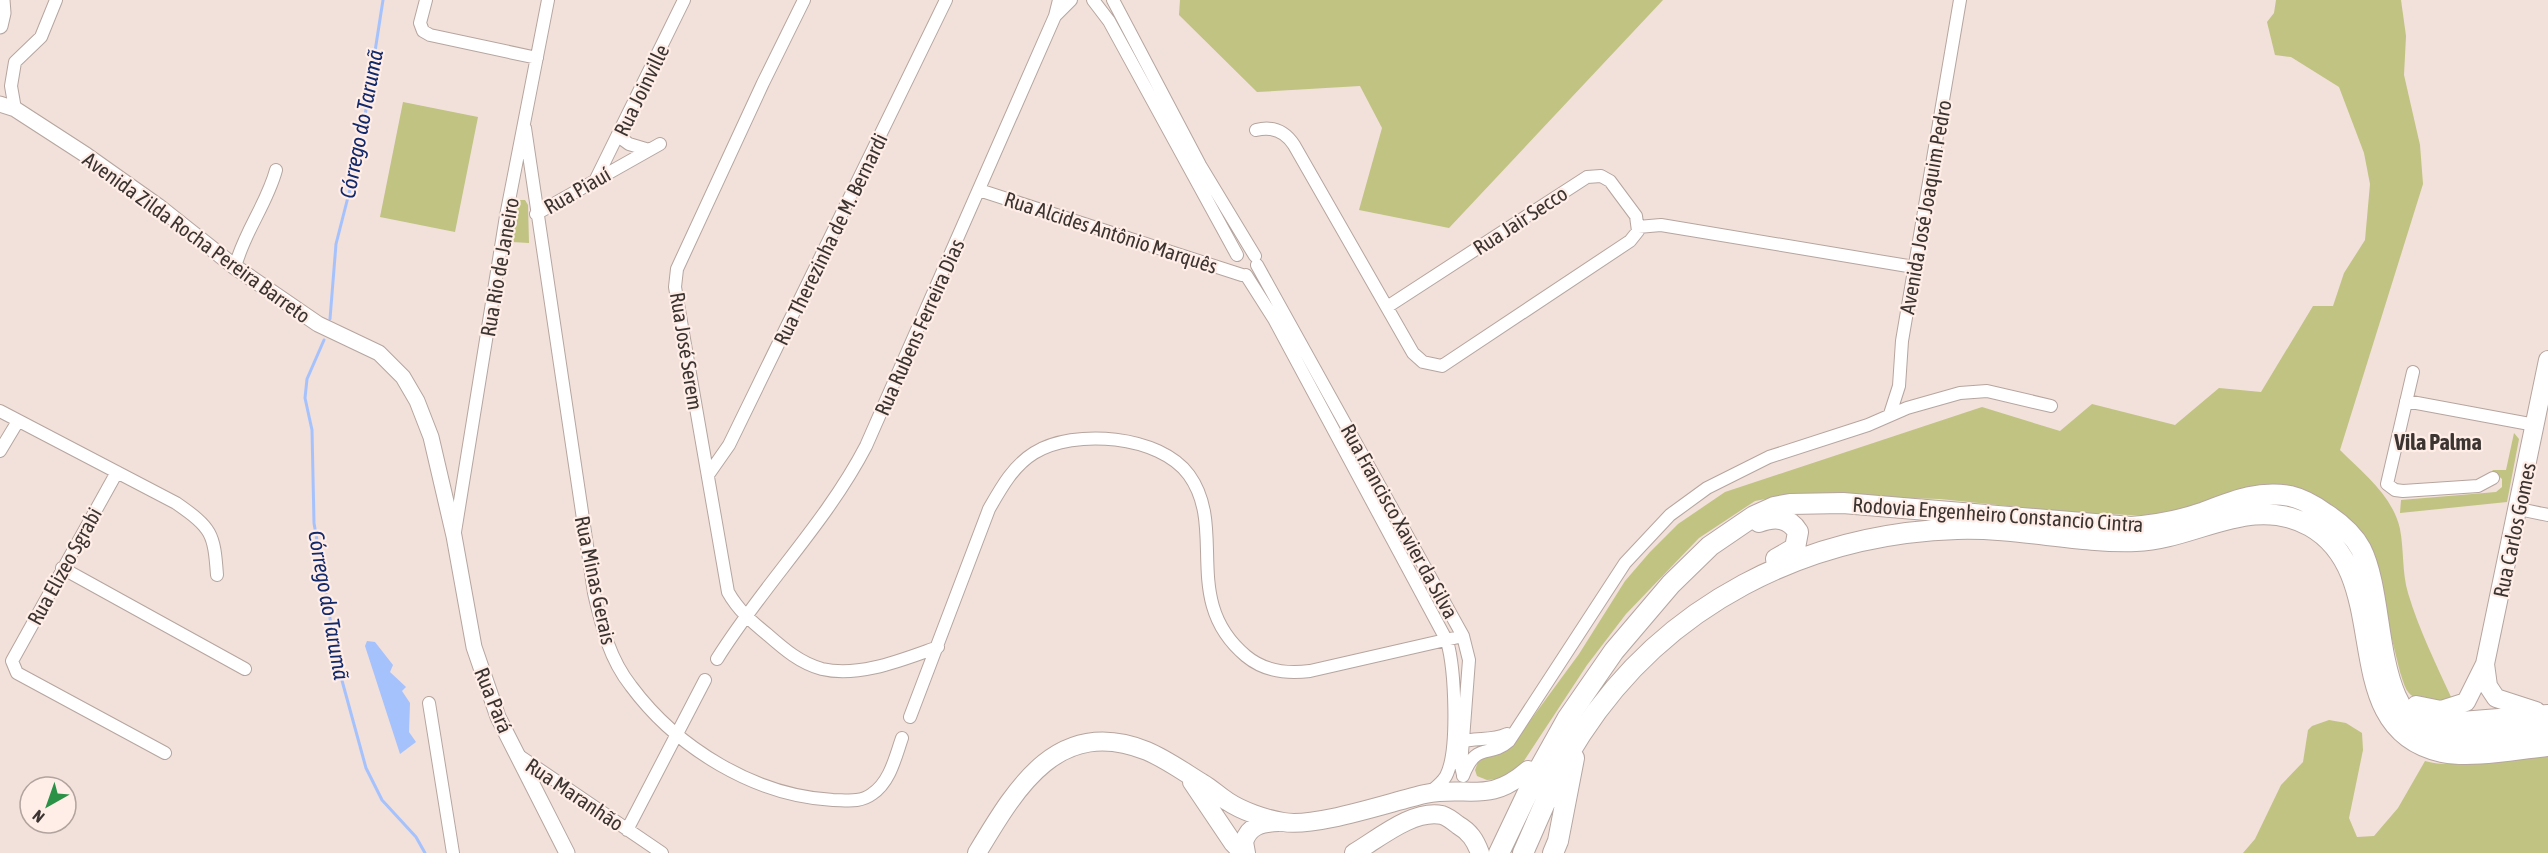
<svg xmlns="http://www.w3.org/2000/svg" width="2548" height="853" font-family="'Asap Condensed',sans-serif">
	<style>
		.green { fill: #c0c382 }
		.water { fill: #a6c2fc }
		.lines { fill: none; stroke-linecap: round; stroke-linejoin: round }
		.stream { stroke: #a6c2fc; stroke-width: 3 }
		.minor-casing { stroke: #b6a59f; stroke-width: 14 }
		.tertiary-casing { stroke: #b6a59f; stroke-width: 17 }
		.secondary-casing { stroke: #b6a59f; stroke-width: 20 }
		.primary-casing { stroke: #b6a59f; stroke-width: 22 }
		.minor { stroke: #fff; stroke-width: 12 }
		.tertiary { stroke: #fff; stroke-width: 15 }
		.secondary { stroke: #fff; stroke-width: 18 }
		.primary { stroke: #fff; stroke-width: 20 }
		.labels { text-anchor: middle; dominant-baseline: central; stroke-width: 4.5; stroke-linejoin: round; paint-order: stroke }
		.street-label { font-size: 21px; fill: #3b3431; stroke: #ffede7 }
		.water-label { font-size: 22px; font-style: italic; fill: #11296b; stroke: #ffede7 }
		.neighbourhood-label { font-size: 22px; font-weight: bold; fill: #3b3431; stroke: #ffede7 }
	</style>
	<rect width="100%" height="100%" fill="#f2e0da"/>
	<path class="green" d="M1180 0H1663L1449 228 1359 210 1382 128 1360 86 1257 92 1179 15Z
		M2276 0H2401L2406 36 2404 75 2420 145 2423 184 2340 450C2362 472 2393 496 2400 529 2404 550 2402 573 2408 593 2419 630 2436 664 2452 699 2443 703 2424 703 2414 697 2405 693 2403 680 2400 672L2370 550 2309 497 2151 516 2064 512 1940 499 1787 495 1755 501 1699 538 1626 614 1587 665 1518 770 1498 779 1487 780 1477 776 1475 770 1478 762 1516 740 1579 654 1625 581 1650 552 1678 524 1725 492 1982 407 2060 431 2092 404 2175 425 2219 388 2261 392 2313 306H2333L2344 273 2365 240 2370 184 2364 153 2339 87 2291 57 2275 55 2267 22 2274 13Z
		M403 102 478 117 455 232 380 217Z
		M516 200H525L528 205 529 243 512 242Z
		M2514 433 2519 439 2507 502 2400 513 2401 500 2496 492 2502 487V479L2492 470H2506Z
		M2329 720 2346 723 2362 733 2363 750 2349 818 2357 837 2374 836 2398 808 2425 761C2457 771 2514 752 2548 746V853H2243L2255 839 2281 785 2303 762 2308 730 2312 726Z"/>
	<path class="water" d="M367 641 375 642 393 665 390 672 406 687 402 691 410 703 409 732 416 742 400 754 365 646Z"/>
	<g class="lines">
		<path class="stream" d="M330 319 336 244 359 154 383 0
			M324 340 307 379 305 398 312 430 314 523 338 666 366 768 382 800 416 837 425 853"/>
		<g class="minor-casing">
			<path id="minor" d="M426 0 420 23 423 31 430 35 537 58
				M804 0 763 83 677 269 675 287 728 592C738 610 752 622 768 635 784 649 800 663 822 669 859 678 904 659 938 647
				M1093 0 1109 21 1237 255
				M1113 0 1200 165 1255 256
				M1056 15 1071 0
				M15 109 11 86 15 62 41 37 56 0
				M525 128 594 593C602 627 609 658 631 686 677 748 755 796 833 800 846 800 860 803 872 794 890 782 895 758 902 738
				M1256 130C1272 126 1285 131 1294 145L1413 353 1423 362 1442 366 1630 241 1638 231 1636 216 1610 181 1601 176 1587 177 1387 307
				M618 136 629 144 649 150
				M596 179 684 0
				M979 190 1242 275
				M536 214 660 144
				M1638 227 1661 225 1914 267
				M1257 265 1463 636 1469 660 1461 766 1463 775
				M235 267C244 232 267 204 276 170
				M1246 275 1274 319 1447 641C1455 669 1459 751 1446 776 1442 783 1435 788 1429 793
				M2413 372 2387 484 2395 490 2403 491 2478 486 2493 478
				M2406 401 2535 425
				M0 411 176 503C212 528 214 533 217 575
				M1890 414 1899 386 1902 341 1960 0
				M0 451 18 421
				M117 472 12 661 17 673 165 753
				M708 475 729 445 946 0
				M2519 509 2548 515
				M455 532 506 216 548 0
				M62 568 245 669
				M717 659C763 585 826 523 866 446L1055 16 1059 0
				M429 703 453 853
				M910 717 989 509C1001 488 1013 466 1034 453 1074 428 1160 435 1189 475 1228 529 1180 601 1246 656 1264 671 1287 674 1310 671L1463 636
				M1458 743C1475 736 1490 742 1507 734
				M518 755 662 853
				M1463 776C1477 740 1489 759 1509 741L1625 563 1670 515 1707 488 1769 457 1868 425 1907 408 1960 393 1987 391 2051 406
				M627 830 705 680"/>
		</g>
		<g class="tertiary-casing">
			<path id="tertiary" d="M0 26 3 13 2 0
				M0 104 15 109 86 155 158 206 235 267 318 324 379 353 403 377 417 401 431 437 454 536 474 647 498 717 567 853"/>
		</g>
		<g class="secondary-casing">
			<path id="secondary" d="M2485 664 2488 686 2496 698 2536 711
				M2416 705 2441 710 2466 702 2485 664 2548 360
				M2426 713 2449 722 2548 714
				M1192 782 1233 843 1243 853
				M977 853C1016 788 1058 715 1147 751 1166 759 1184 772 1202 783 1211 788 1219 796 1227 801 1242 811 1265 819 1283 822 1315 828 1390 802 1425 794 1468 785 1488 805 1528 770
				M1246 853 1244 842C1249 825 1262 823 1278 822
				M1354 853C1378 839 1413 809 1442 815 1448 817 1453 821 1458 825 1470 832 1475 840 1480 853"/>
		</g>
		<g class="primary-casing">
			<path id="primary" d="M1759 522C1775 516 1789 517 1798 532L1795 548 1776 559
				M1499 853 1538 771 1567 719 1614 651 1671 584 1710 546 1754 516 1774 507 1790 504 1843 503 2131 527C2155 525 2179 521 2202 513 2231 502 2258 490 2290 496 2303 499 2315 506 2326 514 2340 523 2353 534 2361 549 2389 605 2368 725 2447 739L2548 732
				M1523 853C1541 813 1557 771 1581 734 1666 604 1805 534 1957 529 2017 527 2077 543 2136 541 2196 539 2251 493 2310 526 2399 576 2332 728 2442 752 2472 758 2516 749 2548 746
				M1553 853 1558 841 1574 758"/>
		</g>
		<use href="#minor" class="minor"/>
		<use href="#tertiary" class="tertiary"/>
		<use href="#secondary" class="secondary"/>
		<use href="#primary" class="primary"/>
	</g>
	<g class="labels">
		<g class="street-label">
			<text transform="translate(641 90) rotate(-64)">Rua Joinville</text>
			<text transform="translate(577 190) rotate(-30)">Rua Piauí</text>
			<text transform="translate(1925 207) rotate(-80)">Avenida José Joaquim Pedro</text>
			<text transform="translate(1520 220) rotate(-33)">Rua Jair Secco</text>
			<text transform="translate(1111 232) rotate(18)">Rua Alcides Antônio Marquês</text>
			<text transform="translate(197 237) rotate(36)">Avenida Zilda Rocha Pereira Barreto</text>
			<text transform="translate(830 239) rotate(-64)">Rua Therezinha de M. Bernardi</text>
			<text transform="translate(499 267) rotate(-80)">Rua Rio de Janeiro</text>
			<text transform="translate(919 327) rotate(-66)">Rua Rubens Ferreira Dias</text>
			<text transform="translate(687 351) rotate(81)">Rua José Serem</text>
			<text transform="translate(1998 514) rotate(4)">Rodovia Engenheiro Constancio Cintra</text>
			<text transform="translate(1400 521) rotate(61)">Rua Francisco Xavier da Silva</text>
			<text transform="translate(2514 530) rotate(-78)">Rua Carlos Gomes</text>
			<text transform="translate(64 566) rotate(-61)">Rua Elizeo Sgrabi</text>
			<text transform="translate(596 580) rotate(78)">Rua Minas Gerais</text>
			<text transform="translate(494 700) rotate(68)">Rua Pará</text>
			<text transform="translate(575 794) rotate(34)">Rua Maranhão</text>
		</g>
		<g class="water-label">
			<text transform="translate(361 124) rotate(-79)">Córrego do Tarumã</text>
			<text transform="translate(329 605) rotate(80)">Córrego do Tarumã</text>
		</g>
		<g class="neighbourhood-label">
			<text x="2438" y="442">Vila Palma</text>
		</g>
	</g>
	<g transform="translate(48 805) rotate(220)"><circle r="28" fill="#ffede7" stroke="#b1a39e" stroke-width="1.5"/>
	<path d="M0-4.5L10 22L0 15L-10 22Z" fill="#2b9147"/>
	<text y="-9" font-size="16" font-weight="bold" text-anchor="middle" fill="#3b3431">N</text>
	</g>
</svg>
